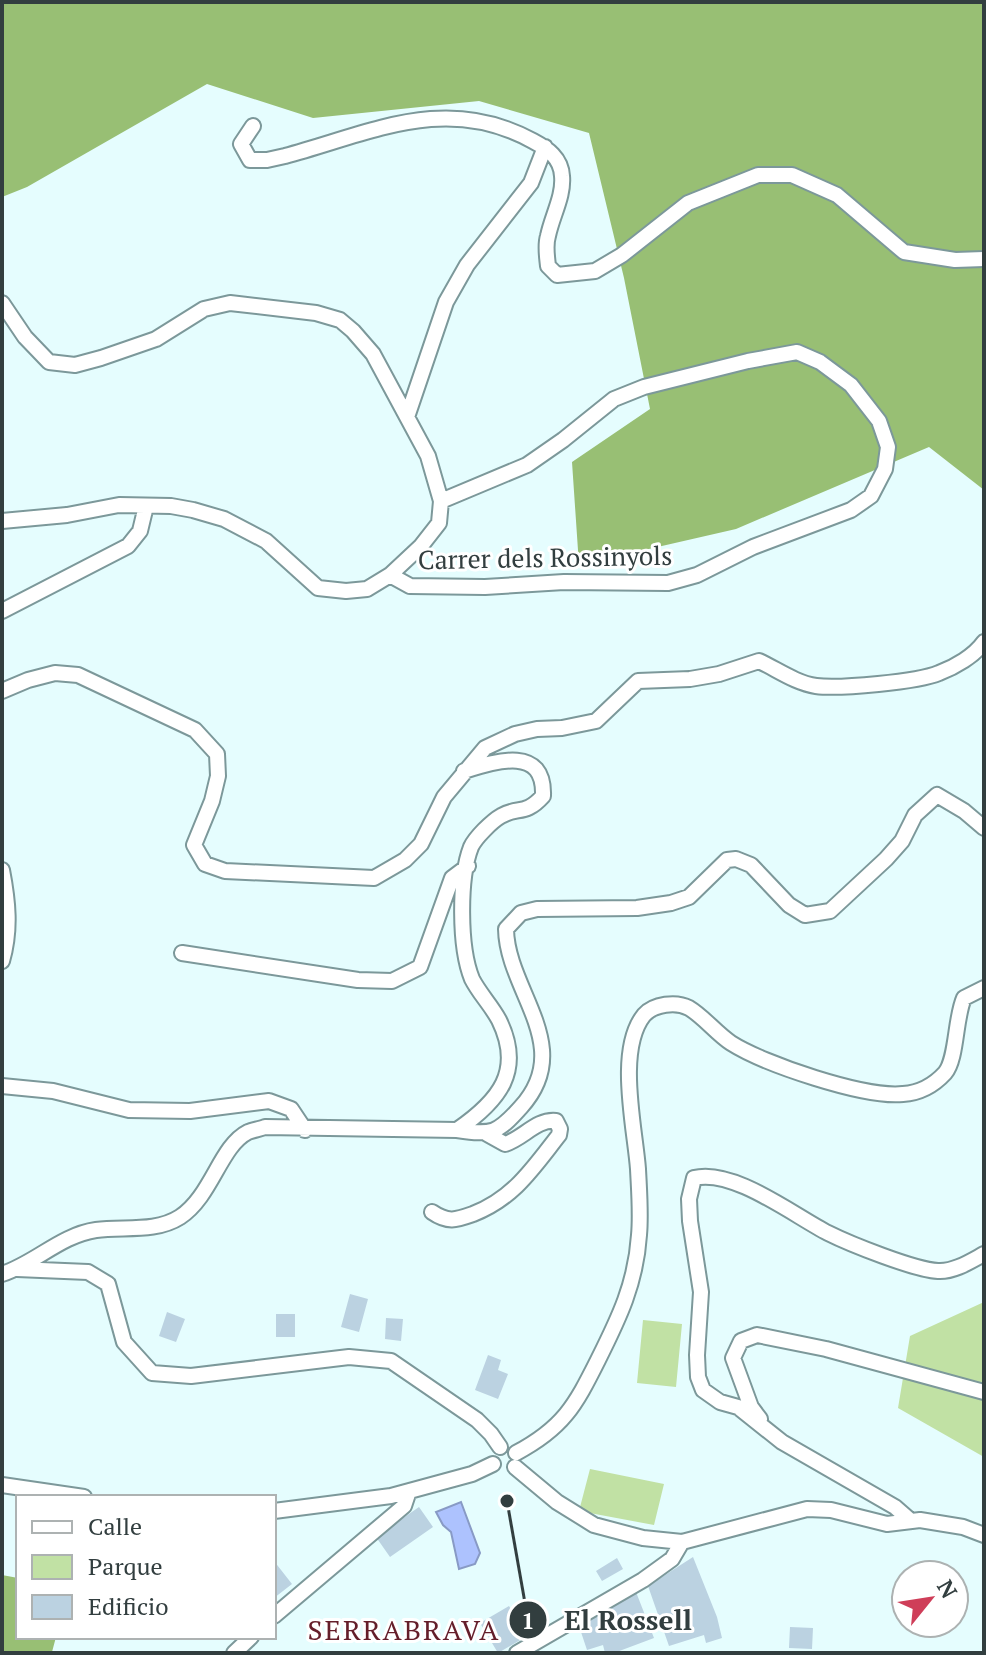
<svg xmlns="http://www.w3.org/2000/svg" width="986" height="1655" font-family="'PT Serif',serif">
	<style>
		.green { fill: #c1e1a4 }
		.forest { fill: #98bf74 }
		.water { fill: #adc2fe; stroke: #889ac5; stroke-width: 2 }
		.building { fill: #bbd2e1 }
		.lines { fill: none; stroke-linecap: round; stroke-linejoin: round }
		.street-casing { stroke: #7c989a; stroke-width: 18 }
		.street { stroke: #fff; stroke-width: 14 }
		.labels { text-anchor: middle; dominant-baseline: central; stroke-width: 6; stroke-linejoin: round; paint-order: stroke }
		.street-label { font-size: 26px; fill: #323e3f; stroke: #fff }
		.neighbourhood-label { font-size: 28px; letter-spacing: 2px; fill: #641e2a; stroke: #fff }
		.leader { fill: none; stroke: #323e3f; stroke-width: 3 }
		.callout-dot { fill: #323e3f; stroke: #fff; stroke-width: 3 }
		.mark-label { font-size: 24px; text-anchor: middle; font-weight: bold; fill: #fff }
		.callout-label { font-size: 28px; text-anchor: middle; font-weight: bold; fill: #323e3f; stroke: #fff; stroke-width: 6; stroke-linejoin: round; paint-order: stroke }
	</style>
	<rect width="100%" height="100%" fill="#e5fdfe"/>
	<path class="green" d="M984 1302V1457L898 1408 910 1336Z
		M643 1320 682 1324 676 1387 637 1383Z
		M590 1469 664 1484 654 1525 579 1511Z"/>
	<path class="forest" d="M2 2H984V490L929 447 736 529 579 565 572 462 650 409 624 278 589 133 479 101 313 118 207 84 27 187 2 197Z
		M2 1575 18 1578V1637H56L52 1652 2 1653Z"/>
	<path class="water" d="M461 1502 480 1553 475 1564 459 1569 451 1532 443 1525 436 1512Z"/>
	<path class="building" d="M350 1294 368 1299 359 1332 341 1327Z
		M167 1312 185 1319 176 1342 159 1336Z
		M276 1314H295V1337H276Z
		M386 1318 403 1319 401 1341 385 1339Z
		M488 1355 501 1360 498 1370 508 1374 498 1399 475 1390Z
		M419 1507 433 1527 390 1557 376 1537Z
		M693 1557 717 1617 722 1638 706 1643 704 1635 669 1646 648 1586Z
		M617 1558 623 1569 602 1581 596 1571Z
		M274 1561 292 1584 274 1598Z
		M636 1592 654 1638 614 1653H605L603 1645 587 1650 579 1626Z
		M509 1606 527 1636 498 1653 480 1623Z
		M790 1627 813 1628 812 1649 789 1648Z"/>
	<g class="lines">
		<g class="street-casing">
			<path id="street" d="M253 126 241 144 250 160H267L285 156C371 133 446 93 533 141 548 149 561 158 562 176 564 196 552 216 548 236 545 245 547 256 548 266L557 275 595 271 622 255 688 203 758 175H792L837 195 904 252 955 260 984 259
				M2 303 25 337 49 362 75 365 101 358 156 339 204 309 230 303 316 313 340 320 353 331 373 354 428 456 441 501 439 523 421 546 390 575 367 589 346 591 318 588 266 541 224 519 193 510 171 506 119 505 67 515 2 521
				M407 417 446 302 467 265 531 183 545 147
				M390 575 410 586 485 587 564 582 668 583 697 575 753 547 851 510 871 496 885 469 888 447 879 421 851 385 820 362 797 352 748 361 644 387 614 399 563 440 527 465 441 501
				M2 611 128 546 140 531 146 506
				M2 691 28 680 55 673 78 675 195 730 217 754 218 776 212 801 194 845 205 864 225 871 374 878 405 860 421 844 444 797 485 748 515 734 537 729 562 728 596 721 638 681 690 679 719 674 759 661C778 670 796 683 816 686 839 689 918 682 939 673 955 667 974 656 984 642
				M2 870C8 901 11 930 2 961
				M182 953 358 980 392 981 420 967 452 878 468 866
				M2 1086 53 1091 129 1110 190 1111 269 1101 291 1109 305 1130
				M457 1130C492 1135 497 1134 521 1107 576 1046 507 991 506 929L521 913 537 909 637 908 671 903 689 897 727 860 736 859 751 865 789 905 805 915 830 911 886 859 902 841 915 815 937 795 964 811 984 828
				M432 1212C448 1223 456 1220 473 1214 514 1198 533 1168 559 1135L560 1129 556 1121C536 1119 524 1138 505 1144L487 1134
				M17 1269 88 1272 108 1284 124 1342 152 1373 191 1376 349 1357 391 1361 477 1420 491 1434 500 1447
				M2 1274C34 1264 61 1235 96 1230 123 1226 155 1233 180 1217 212 1196 220 1146 248 1132 253 1130 260 1129 265 1127L457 1130C499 1101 524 1071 499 1020 491 1005 479 993 472 979 459 947 459 878 471 847 475 838 492 821 501 816 518 806 525 816 543 796 545 745 496 761 464 771
				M760 1419 751 1407 733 1358 741 1341 757 1335 826 1349 984 1392
				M516 1453C563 1428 575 1406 598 1360 619 1318 636 1283 639 1235 641 1214 639 1190 638 1169 635 1128 616 1050 644 1015 654 1004 676 1001 689 1008 704 1017 716 1033 731 1043 764 1064 864 1098 903 1094 919 1093 934 1085 945 1073 957 1059 955 1018 964 998L984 988
				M515 1467 557 1502 594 1525 643 1538 682 1542 807 1509 831 1510 887 1524 920 1520 963 1527 984 1535
				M2 1485 84 1497
				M274 1511 391 1496 472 1474 493 1464
				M911 1521 895 1507 782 1442 738 1407 720 1402 703 1390 698 1377 697 1355 701 1292 690 1221 689 1199 694 1178C733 1168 793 1215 828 1233 850 1244 915 1270 938 1271 954 1272 971 1261 984 1254
				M274 1616 404 1506 409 1491
				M234 1653 251 1637
				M517 1653 643 1580 672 1559 682 1542"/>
		</g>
		<use href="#street" class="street"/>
	</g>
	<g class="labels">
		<g class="street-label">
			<text transform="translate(545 557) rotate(-1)">Carrer dels Rossinyols</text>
		</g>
		<g class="neighbourhood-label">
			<text x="404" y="1629">SERRABRAVA</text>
		</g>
	</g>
	<path class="leader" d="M507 1501L528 1620"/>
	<g class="callout-dot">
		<circle cx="507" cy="1501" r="8"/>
		<circle cx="528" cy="1620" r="20"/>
	</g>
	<g class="mark-label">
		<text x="528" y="1629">1</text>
	</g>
	<g class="callout-label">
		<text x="628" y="1630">El Rossell</text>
	</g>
	<rect width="986" height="1655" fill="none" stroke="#323e3f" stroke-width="8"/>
	<rect x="16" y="1495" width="260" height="144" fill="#ffffff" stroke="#adb2b2" stroke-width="2"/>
	<rect x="32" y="1521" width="40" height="12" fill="#ffffff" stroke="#adb2b2" stroke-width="2"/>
	<text x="88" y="1535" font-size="24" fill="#323e3f">Calle</text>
	<rect x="32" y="1555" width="40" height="24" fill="#c1e1a4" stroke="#adb2b2" stroke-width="2"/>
	<text x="88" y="1575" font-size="24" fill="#323e3f">Parque</text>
	<rect x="32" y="1595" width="40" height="24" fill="#bbd2e1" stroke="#adb2b2" stroke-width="2"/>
	<text x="88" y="1615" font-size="24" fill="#323e3f">Edificio</text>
	<g transform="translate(930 1599) rotate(60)"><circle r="38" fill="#ffffff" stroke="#adb2b2" stroke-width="2"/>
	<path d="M0-6L14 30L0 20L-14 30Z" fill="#cf3e59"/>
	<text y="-12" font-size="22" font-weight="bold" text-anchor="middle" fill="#323e3f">N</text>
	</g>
</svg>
